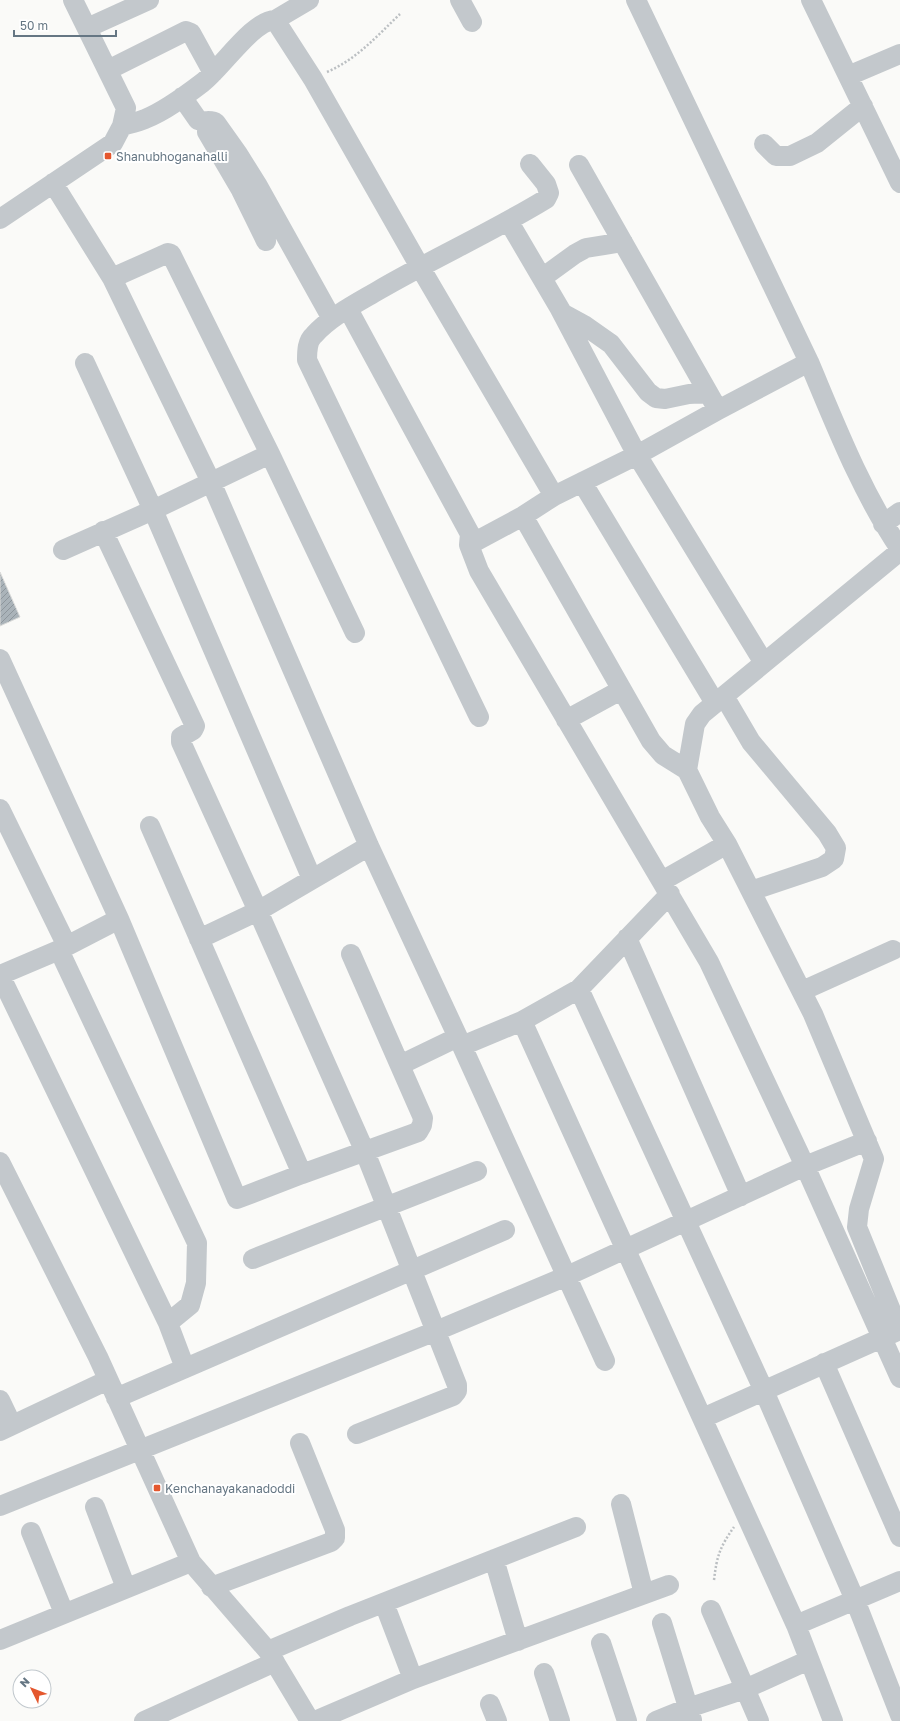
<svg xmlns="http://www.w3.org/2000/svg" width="900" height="1721" font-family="'Golos Text',sans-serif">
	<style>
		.building { fill: url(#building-hatch); stroke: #dcdcda }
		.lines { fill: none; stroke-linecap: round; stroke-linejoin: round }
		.path { stroke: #bbbfc2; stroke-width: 2.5; stroke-dasharray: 2 2; stroke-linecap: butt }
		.minor { stroke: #c3c8cc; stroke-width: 20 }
		.poi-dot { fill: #e4572e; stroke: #fff; stroke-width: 1.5 }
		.labels { text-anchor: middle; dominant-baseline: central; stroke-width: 4; stroke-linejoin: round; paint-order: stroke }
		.poi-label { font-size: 12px; fill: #657683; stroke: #fff; text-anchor: start }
	</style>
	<defs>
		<pattern id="building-hatch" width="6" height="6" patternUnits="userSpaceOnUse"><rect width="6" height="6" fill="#aab3b9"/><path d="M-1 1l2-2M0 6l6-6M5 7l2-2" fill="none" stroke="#8e969c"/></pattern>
	</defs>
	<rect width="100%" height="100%" fill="#fafaf8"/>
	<path class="building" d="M0 572 20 617 0 626Z"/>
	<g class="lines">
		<path class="path" d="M327 72C357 59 377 36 400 14
			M714 1580C717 1555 720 1547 734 1527"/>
		<path class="minor" d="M460 0 472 22
			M811 0 900 183
			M275 20 309 0
			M87 28 149 0
			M108 70 186 31 191 33 213 73
			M848 76 900 54
			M182 97 198 120C204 123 211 119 216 123L238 154 258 186 332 319
			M122 126C129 124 138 122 145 119 165 111 185 96 202 83 221 69 253 20 275 20L313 79 420 267 554 496
			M207 132 241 190 266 241
			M764 144 776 156H790L817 143 863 106
			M579 165 718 410
			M53 183 112 278 211 482 369 846 462 1046 605 1361
			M0 219 113 143 122 126 126 108 73 0
			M509 222 560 309 637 455 764 663
			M112 278 168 253 171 254 270 454 355 633
			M542 278 575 254 586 248 623 242
			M348 309 470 534 469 545 479 571 709 962 805 1166 900 1378
			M562 313 584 325 611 344 648 392 656 398 665 399 689 394 708 393
			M809 362C836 426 861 491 900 549
			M85 363 153 510 312 879
			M582 482 715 703
			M523 516 651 741 663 755 687 770
			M883 524 900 512
			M103 531 195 726 193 730 181 737V742L258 911 365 1152 457 1385V1391L453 1396 357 1434
			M469 545 523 516 554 496 637 455 718 410 809 362 636 0
			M63 550 153 510 270 454
			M0 659 119 919
			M724 696 751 742 827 833 836 848 834 859 822 867 751 891
			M479 717 307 360C307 351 307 341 314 335 331 316 357 303 379 290 434 258 492 232 546 199L549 193 546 184 530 164
			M566 720 621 690
			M0 809 67 946
			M150 826 302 1174 418 1132 422 1125 423 1118 351 954
			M727 844 813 1014 874 1159 859 1209 857 1227 899 1330
			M662 881 727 844 710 817 687 770 695 724 702 714 900 551
			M627 938 741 1196
			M199 939 258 911 369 846
			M59 950 197 1243 196 1283 190 1305 168 1323
			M0 975 59 950 119 919 237 1199 302 1174
			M0 975 168 1323 185 1368
			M579 989 764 1391 855 1600 900 1715
			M802 991 893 950
			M522 1021 796 1625 833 1721
			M462 1046 522 1021 579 989 670 894
			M400 1065 458 1037
			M0 1162 98 1357 191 1562 268 1651 310 1721
			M253 1259 477 1171
			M824 1363 900 1537
			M116 1398 505 1230
			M0 1400 12 1425
			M703 1418 895 1332
			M0 1431 108 1380
			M621 1504 644 1594
			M0 1506 436 1331 567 1276 805 1166 867 1141
			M95 1507 126 1588
			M31 1532 64 1613
			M494 1559 518 1641
			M211 1587 331 1542 335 1538V1530L300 1443
			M384 1603 413 1679
			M711 1610 759 1721
			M662 1623 692 1720
			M796 1625 900 1581
			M0 1640 191 1562
			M601 1643 627 1721
			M268 1651 350 1616 576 1527
			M544 1673 560 1721
			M490 1704 497 1721
			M144 1721 275 1662
			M315 1721 413 1679 669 1585
			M656 1721 688 1708 745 1689 809 1660"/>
	</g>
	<g class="poi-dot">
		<rect x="104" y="152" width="8" height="8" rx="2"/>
		<rect x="153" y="1484" width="8" height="8" rx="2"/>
	</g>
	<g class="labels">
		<g class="poi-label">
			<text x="116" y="156">Shanubhoganahalli</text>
			<text x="165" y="1488">Kenchanayakanadoddi</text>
		</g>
	</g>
	<g transform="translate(32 1689) rotate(313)"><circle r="19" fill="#ffffff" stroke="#c1c8cd"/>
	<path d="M0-3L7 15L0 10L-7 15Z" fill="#e4572e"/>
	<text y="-6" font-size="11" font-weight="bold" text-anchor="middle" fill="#657683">N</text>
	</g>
	<path d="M14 30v6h102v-6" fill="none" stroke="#657683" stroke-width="2"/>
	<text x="20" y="30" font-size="12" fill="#657683" stroke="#ffffff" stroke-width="3" paint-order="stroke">50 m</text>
</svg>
